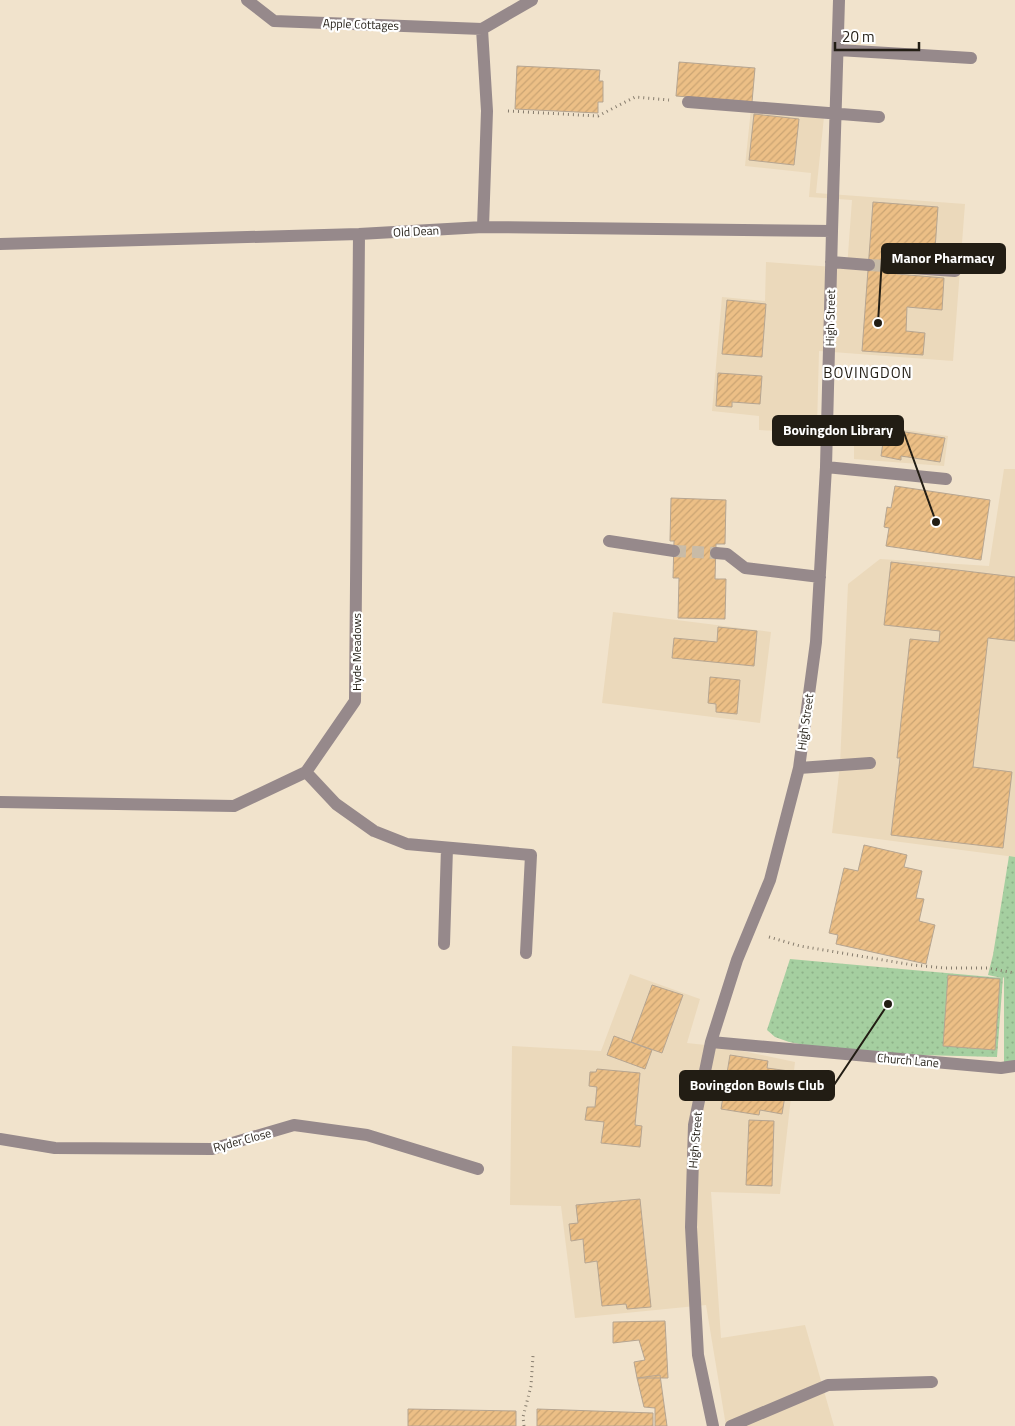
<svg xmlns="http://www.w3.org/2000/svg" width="1015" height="1426" font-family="'Titillium Web',sans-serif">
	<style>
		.built { fill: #ebd9bb }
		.park { fill: url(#park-dots) }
		.building { fill: url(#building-hatch); stroke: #b6a591 }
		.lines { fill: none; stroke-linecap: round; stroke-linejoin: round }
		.minor-tunnel { stroke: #c8bba7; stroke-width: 12; stroke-dasharray: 12 6; stroke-linecap: butt }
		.path { stroke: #867c6d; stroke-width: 3; stroke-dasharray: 1 4; stroke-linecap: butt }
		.minor { stroke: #96898b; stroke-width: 12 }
		.labels { text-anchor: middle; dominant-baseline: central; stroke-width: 4.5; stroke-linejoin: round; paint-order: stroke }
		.street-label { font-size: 12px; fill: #221d14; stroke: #fff }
		.quarter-label { font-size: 15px; letter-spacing: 1px; fill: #221d14; stroke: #fff }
		.leader { fill: none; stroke: #221d14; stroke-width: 2 }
		.callout-dot { fill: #221d14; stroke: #fff; stroke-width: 2 }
		.callout { fill: #221d14; stroke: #221d14; stroke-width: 2 }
		.callout-label { font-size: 14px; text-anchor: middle; font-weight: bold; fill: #fff }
	</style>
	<defs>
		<pattern id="park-dots" width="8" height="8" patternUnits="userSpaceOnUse" patternTransform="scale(1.25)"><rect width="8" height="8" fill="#a5cfa0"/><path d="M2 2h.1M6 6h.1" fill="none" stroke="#8eb189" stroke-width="1.8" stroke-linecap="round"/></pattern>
		<pattern id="building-hatch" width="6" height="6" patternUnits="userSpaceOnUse" patternTransform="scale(1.25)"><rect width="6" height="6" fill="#ecbf86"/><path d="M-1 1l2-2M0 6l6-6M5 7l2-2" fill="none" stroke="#caa473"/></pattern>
	</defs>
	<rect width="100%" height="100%" fill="#f1e3cc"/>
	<path class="built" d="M751 109 824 117 816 193 965 204 953 361 819 351 817 427 856 428 857 423 948 436 944 466 854 459V434L759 430V416L712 411 722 297 765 301 766 262 847 268 852 200 809 197 811 173 745 166Z
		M1004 469H1015V857L832 833 840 765 848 584 880 559 989 566Z
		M613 612 771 632 760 723 602 703Z
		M630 974 700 999 687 1043 724 1047 795 1062 780 1194 711 1192 721 1338 805 1325 834 1426H726L706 1305 575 1318 561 1206 510 1205 512 1046 601 1051Z"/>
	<path class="park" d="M1009 856 1015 857V1061L1004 1063V978L1003 977 997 1057 921 1055 821 1048 789 1042 775 1037 767 1030 790 959 1002 978 988 975 993 955Z"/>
	<path class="building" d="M679 62 755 68 752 102 676 96Z
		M517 66 600 70 599 81H603V102H598V113L515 109Z
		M754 114 799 119 794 165 749 160Z
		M873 202 938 207 934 263 898 260 897 274 944 278 942 310 907 307 906 331 925 333 923 355 862 351Z
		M727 300 766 304 762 357 722 354Z
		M718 373 762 376 760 404 732 402V407L716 406Z
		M885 429 945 438 940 462 901 456V460L881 456Z
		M895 486 990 500 981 560 886 546 889 528 884 527 887 507 891 508Z
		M671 498 726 500 725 544H716L715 579H726L725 619 678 618 679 578H673L674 541H670Z
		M891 562 1015 577V641L988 638 973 767 1012 772 1003 848 891 835 900 758H897L910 639 939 642 940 631 884 625Z
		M718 627 757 631 754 666 672 658 674 638 717 642Z
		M710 677 740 680 737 714 716 712V704L708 703Z
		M864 845 907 855 904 867 922 871 916 898 924 899 919 921 935 925 926 964 836 944 838 935 829 933 844 868 858 871Z
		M948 975 1000 979 995 1050 943 1046Z
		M652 985 683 995 662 1053 631 1042Z
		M614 1036 652 1050 645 1069 607 1055Z
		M730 1055 768 1061 767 1068 789 1071 782 1114 760 1110 759 1115 721 1109Z
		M597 1069 640 1073 635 1125 642 1126 640 1147 601 1143 604 1122 585 1120 587 1107H595L597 1087 589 1086 590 1072H596Z
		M749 1120 774 1121 772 1186 746 1185Z
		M640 1199 651 1307 627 1309 626 1304 602 1306 597 1261 585 1263 583 1239 571 1241 569 1224 578 1223 576 1205Z
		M665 1321 668 1378H637L634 1362 645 1360 639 1340 613 1343V1322Z
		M660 1375 667 1426H655V1408L644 1407 637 1378Z
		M408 1409 516 1411V1426H408Z
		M537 1409 653 1413V1426H537Z"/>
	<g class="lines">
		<path class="minor-tunnel" d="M869 265 898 267
			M674 551 716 553"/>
		<path class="path" d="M508 111 598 116 635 97 669 100
			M769 937 800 946 913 965 945 968H987L1015 973
			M524 1426 523 1417 531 1386 533 1356"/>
		<path class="minor" d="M247 0 274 21 482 29
			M838 50 971 58
			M688 102 879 117
			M483 227 487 111 482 29 532 0
			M0 244 359 234 483 227 832 231
			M831 262 869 265
			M898 267 955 271
			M826 467 946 479
			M609 541 674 551
			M716 553 727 554 745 568 820 577
			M799 768 870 763
			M306 772 336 804 374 831 407 844 531 855 526 953
			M0 802 234 806 306 772 355 701 359 234
			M444 944 447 848
			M711 1042 1001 1068 1015 1066
			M0 1139 55 1148 212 1149 294 1125 367 1135 478 1169
			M713 1426 698 1355 691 1227 694 1125 711 1042 737 960 770 880 799 768 816 642 826 467 832 231 839 0
			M731 1426 828 1385 932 1382"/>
	</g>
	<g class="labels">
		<g class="street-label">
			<text transform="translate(361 24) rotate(2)">Apple Cottages</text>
			<text transform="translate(416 231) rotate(-3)">Old Dean</text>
			<text transform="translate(830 318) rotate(-89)">High Street</text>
			<text transform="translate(356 652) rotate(-90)">Hyde Meadows</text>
			<text transform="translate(805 722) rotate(-82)">High Street</text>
			<text transform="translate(908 1060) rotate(5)">Church Lane</text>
			<text transform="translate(242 1140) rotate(-15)">Ryder Close</text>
			<text transform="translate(695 1140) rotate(-85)">High Street</text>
		</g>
		<g class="quarter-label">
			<text x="868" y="372">BOVINGDON</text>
		</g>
	</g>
	<path class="leader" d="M878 323L882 258M936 522L903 430M888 1004L834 1085"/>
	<g class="callout-dot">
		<circle cx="878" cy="323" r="5"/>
		<circle cx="936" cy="522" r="5"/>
		<circle cx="888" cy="1004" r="5"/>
	</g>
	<g class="callout">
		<rect x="882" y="244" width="123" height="29" rx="5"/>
		<rect x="773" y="416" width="130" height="29" rx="5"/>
		<rect x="680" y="1071" width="154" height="29" rx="5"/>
	</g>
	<g class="callout-label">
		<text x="943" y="263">Manor Pharmacy</text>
		<text x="838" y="435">Bovingdon Library</text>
		<text x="757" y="1090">Bovingdon Bowls Club</text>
	</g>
	<path d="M835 42v8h84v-8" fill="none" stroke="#221d14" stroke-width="2.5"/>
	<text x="842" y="42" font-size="15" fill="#221d14" stroke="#ffffff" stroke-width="4" paint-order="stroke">20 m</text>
</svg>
